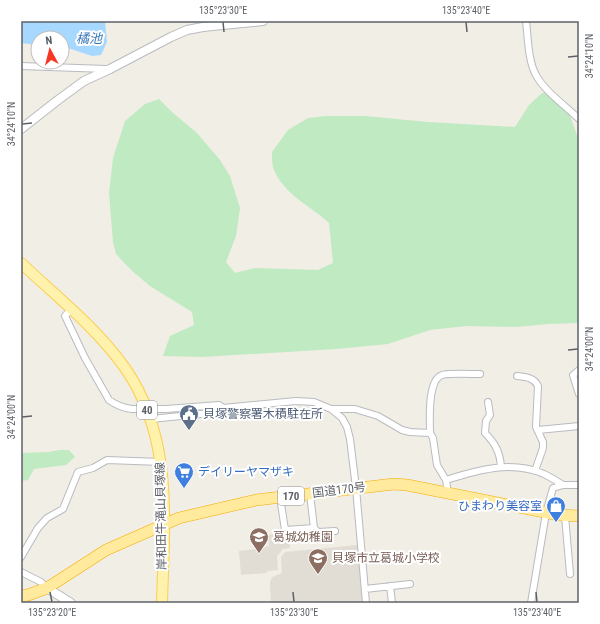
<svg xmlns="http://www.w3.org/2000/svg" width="600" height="624" font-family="'Roboto Condensed','Noto Sans JP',sans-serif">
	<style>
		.education { fill: #e1ddd4 }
		.green { fill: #c0eac1 }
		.water { fill: #a7d8ff }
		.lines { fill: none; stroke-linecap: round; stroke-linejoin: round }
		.minor-casing { stroke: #b8bbc0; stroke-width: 8 }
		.tertiary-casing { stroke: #b8bbc0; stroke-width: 10 }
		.primary-casing { stroke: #fcce52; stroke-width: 12 }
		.trunk-casing { stroke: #f6ab00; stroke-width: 12 }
		.minor { stroke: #fff; stroke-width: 6 }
		.tertiary { stroke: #fff; stroke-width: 8 }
		.primary { stroke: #fff2ac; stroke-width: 10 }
		.trunk { stroke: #ffea9d; stroke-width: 11 }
		.minor-bridge-casing { stroke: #b8bbc0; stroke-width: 8; stroke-linecap: butt }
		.minor-bridge { stroke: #fff; stroke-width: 6 }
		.ticks { fill: none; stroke: #5d6167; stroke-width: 1.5 }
		.labels { text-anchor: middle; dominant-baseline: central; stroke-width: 4; stroke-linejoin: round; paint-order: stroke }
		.shield { fill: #fff; stroke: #8e9095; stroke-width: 1 }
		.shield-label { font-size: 11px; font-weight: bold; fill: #5d6167 }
		.service-label { font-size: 12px; fill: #4e5e75; stroke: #fff; text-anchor: start }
		.shop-label { font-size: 12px; fill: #366cbe; stroke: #fff; text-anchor: start }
		.street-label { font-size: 12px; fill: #5d6167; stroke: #fff }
		.education-label { font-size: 12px; fill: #785e54; stroke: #fff; text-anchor: start }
		.water-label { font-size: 13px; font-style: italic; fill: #3a78ba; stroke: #fff }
		.neatline { fill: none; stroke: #5d6167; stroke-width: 1.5 }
		.ticks-label { font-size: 10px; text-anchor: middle; fill: #5d6167 }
	</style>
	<rect width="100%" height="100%" fill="#f1eee5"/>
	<path class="education" d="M290 532V548L283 549 277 556 278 570 268 571 266 573 241 575 239 551 263 548 269 546 268 535Z
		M358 545 363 603H271L270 583 272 577 282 573 281 557 285 552Z"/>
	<path class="green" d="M542 93 557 94 568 110 579 141V323L548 324 516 327 467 326 430 330 388 344 336 349 202 357 163 356 170 336 194 325 192 312 150 286 132 271 116 254 113 242 109 193 113 158 125 121 145 104 159 99 173 113 197 133 220 160 230 176 240 208 236 236 226 262 235 273 255 268 318 270 333 263 329 223C310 205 282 194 273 167 272 163 272 157 272 152L288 130 308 118 326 116H365L428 122 515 127 529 105Z
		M60 450H69L75 457 66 465 34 469 28 480 21 481V453L48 452Z"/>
	<path class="water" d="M21 21H105L107 42 101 55 92 56 62 46V38H38V45L21 43Z"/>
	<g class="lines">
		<g class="minor-casing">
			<path id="minor" d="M526 21C528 37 528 61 536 75 545 92 566 106 579 119
				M21 66 106 69
				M71 309 65 316 85 358 109 400C116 405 123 408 132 409
				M579 370 573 375 579 394
				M517 376C525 377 534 377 538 386L536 427 543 442V448L535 471
				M488 402 490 415 486 421 485 433C495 443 500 452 501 467
				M166 409 219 405 223 408
				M331 409H355L378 416 402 430 410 432 430 433 433 438 437 465 446 480 448 493
				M151 419 210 413 223 408 296 401 314 402 331 409 342 418 347 427 350 439 356 488 366 603
				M538 430 579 426
				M430 433C430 421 427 380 442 375 449 373 471 374 480 374
				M446 480C478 470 511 460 544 474 550 477 557 481 563 485
				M310 494 314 528 318 532 335 531
				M280 497 285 530 314 528
				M546 513 553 488 563 485H579
				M565 516 570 574
				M21 557 38 528 47 518 63 509 78 472 93 468 107 460 161 462
				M21 572 41 582 47 588
				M390 586 392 603
				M365 589 410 584
				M531 603 546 513"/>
		</g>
		<g class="tertiary-casing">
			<path id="tertiary" d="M21 129 58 100 84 81 110 69 171 37 187 30 203 27 263 21
				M47 588 71 603"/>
		</g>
		<g class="primary-casing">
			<path id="primary" d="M21 263C57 297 97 328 125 368 174 438 164 523 162 603"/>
		</g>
		<g class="trunk-casing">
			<path id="trunk" d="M21 596 28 595 47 588 106 550 179 518 256 500 394 484 407 485 559 515 579 516"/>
		</g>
		<use href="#minor" class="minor"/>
		<use href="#tertiary" class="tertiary"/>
		<use href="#primary" class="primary"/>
		<use href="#trunk" class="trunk"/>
		<g class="minor-bridge-casing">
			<path id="minor-bridge" d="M132 409H166"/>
		</g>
		<use href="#minor-bridge" class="minor-bridge"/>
	</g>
	<path class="ticks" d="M223 22 224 32M466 22 467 32M568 57 578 56M22 124 32 123M568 350 578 349M22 417 32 416M50 592 52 602M293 592 294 602M536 592 537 602"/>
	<defs>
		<g id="civic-pin" transform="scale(1)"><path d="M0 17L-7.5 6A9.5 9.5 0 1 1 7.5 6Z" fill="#5c6f8a" stroke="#fff"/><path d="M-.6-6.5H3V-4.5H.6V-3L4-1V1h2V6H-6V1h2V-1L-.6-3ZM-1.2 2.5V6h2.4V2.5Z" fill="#fff"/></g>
		<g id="supermarket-pin" transform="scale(1)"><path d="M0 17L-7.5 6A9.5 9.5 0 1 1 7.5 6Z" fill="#3f7fe0" stroke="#fff"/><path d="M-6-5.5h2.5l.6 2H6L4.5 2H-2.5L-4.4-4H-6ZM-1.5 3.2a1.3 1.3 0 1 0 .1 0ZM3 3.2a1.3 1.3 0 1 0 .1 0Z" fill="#fff"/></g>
		<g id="shop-pin" transform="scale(1)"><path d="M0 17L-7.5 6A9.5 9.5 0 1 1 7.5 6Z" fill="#3f7fe0" stroke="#fff"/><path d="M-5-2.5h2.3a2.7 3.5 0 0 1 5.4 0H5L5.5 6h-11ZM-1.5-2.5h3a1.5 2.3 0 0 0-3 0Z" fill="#fff"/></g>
		<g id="school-pin" transform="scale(1)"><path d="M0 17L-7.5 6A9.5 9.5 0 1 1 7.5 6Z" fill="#8d6e63" stroke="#fff"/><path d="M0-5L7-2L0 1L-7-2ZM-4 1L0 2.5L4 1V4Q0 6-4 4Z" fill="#fff"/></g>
		<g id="university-pin" transform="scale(1)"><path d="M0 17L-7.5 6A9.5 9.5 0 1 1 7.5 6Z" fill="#8d6e63" stroke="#fff"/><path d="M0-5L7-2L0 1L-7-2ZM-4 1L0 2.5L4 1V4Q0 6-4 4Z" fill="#fff"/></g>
	</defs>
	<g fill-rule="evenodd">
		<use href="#civic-pin" x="189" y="414"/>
		<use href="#supermarket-pin" x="184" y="472"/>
		<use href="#shop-pin" x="556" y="506"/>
		<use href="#school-pin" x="259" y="537"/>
		<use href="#university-pin" x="318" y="558"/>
	</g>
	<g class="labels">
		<g class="shield">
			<rect x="137" y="401" width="20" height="18" rx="3"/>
			<rect x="278" y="487" width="26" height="18" rx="3"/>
		</g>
		<g class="shield-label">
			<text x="147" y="410">40</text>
			<text x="291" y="496">170</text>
		</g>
		<g class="service-label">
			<text x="203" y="414">貝塚警察署木積駐在所</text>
		</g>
		<g class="shop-label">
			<text x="198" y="472">デイリーヤマザキ</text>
			<text x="542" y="506" text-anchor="end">ひまわり美容室</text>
		</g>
		<g class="street-label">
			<text transform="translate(339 490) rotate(-7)">国道170号</text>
			<text transform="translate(161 516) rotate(-91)">岸和田牛滝山貝塚線</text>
		</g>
		<g class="education-label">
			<text x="273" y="537">葛城幼稚園</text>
			<text x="332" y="558">貝塚市立葛城小学校</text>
		</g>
		<g class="water-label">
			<text x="89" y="38">橘池</text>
		</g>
	</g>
	<rect width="600" height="624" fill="none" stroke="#ffffff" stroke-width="44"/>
	<g transform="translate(50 50) rotate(353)"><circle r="19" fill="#ffffff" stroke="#bec0c2"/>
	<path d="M0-3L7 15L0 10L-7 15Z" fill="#f73725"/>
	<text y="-6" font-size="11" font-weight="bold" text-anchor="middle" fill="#5d6167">N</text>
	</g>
	<rect x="22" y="22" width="556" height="580" class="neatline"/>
	<g class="ticks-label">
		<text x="223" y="14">135°23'30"E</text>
		<text x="466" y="14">135°23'40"E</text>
		<text transform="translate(589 56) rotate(-90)" y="4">34°24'10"N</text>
		<text transform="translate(11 124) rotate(-90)" y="4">34°24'10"N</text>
		<text transform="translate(589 349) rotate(-90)" y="4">34°24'00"N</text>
		<text transform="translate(11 417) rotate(-90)" y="4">34°24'00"N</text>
		<text x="52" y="616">135°23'20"E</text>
		<text x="294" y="616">135°23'30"E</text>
		<text x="537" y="616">135°23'40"E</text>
	</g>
</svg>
